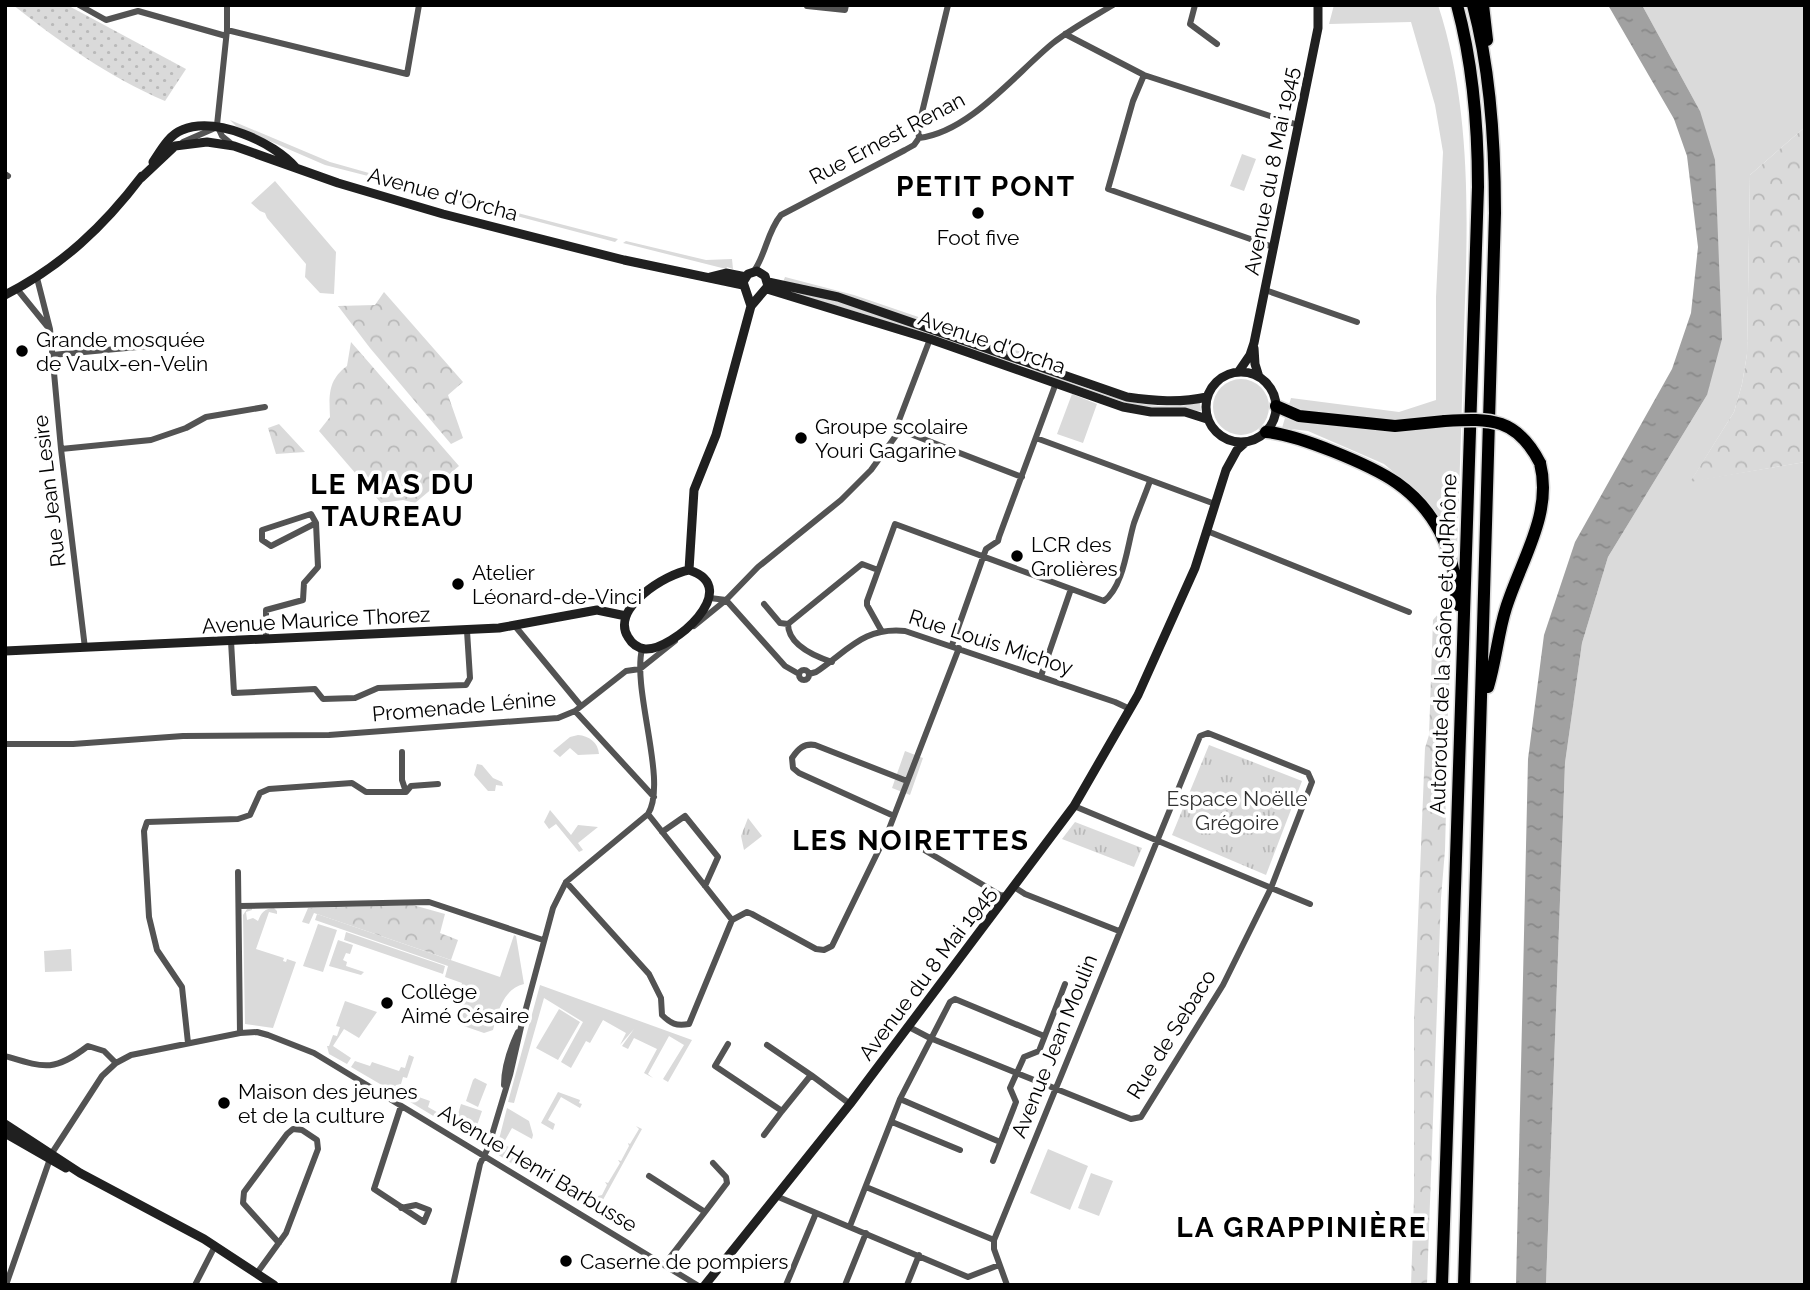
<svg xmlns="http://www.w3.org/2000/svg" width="1810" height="1290" font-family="Raleway,sans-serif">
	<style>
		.grass { fill: #dadada }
		.forest { fill: url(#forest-crowns) }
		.park { fill: url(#park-tufts) }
		.garden { fill: url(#garden-dots) }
		.water { fill: url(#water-ripples) }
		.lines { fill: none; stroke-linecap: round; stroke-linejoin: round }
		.highway-casing { stroke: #dbdbdb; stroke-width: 15 }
		.street { stroke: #535353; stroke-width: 6 }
		.secondary { stroke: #202020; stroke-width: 9 }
		.highway { stroke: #000; stroke-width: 12 }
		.highway-bridge-casing { stroke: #dbdbdb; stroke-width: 15; stroke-linecap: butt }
		.highway-bridge { stroke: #000; stroke-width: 12 }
		.poi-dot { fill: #000; stroke: #fff; stroke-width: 2.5 }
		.labels { text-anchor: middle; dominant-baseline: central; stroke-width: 7; stroke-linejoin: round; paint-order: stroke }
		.street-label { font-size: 21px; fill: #000; stroke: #fff }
		.poi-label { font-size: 21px; fill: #000; stroke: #fff; text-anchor: start }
		.park-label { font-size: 21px; fill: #313131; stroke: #fff }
		.district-label { font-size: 28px; font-weight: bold; letter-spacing: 2px; fill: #000; stroke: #fff }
	</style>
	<defs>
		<pattern id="forest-crowns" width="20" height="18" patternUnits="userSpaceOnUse" patternTransform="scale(1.75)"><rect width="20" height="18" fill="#dadada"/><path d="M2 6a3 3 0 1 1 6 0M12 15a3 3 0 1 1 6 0" fill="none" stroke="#b9b9b9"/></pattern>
		<pattern id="park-tufts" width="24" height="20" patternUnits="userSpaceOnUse" patternTransform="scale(1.75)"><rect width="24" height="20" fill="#dadada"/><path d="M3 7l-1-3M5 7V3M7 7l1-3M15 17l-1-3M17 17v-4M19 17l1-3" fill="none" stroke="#b9b9b9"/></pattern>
		<pattern id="garden-dots" width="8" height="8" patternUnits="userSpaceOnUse" patternTransform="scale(1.75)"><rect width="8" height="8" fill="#dadada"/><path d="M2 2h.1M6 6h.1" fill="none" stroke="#b9b9b9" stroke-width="1.8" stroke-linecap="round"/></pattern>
		<pattern id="water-ripples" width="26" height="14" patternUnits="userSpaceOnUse" patternTransform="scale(1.75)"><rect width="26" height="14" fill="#a1a1a1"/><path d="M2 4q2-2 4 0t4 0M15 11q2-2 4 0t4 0" fill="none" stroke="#898989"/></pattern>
	</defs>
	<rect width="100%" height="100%" fill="#fff"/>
	<path class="grass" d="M1334 5H1438C1472 108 1468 222 1464 329 1462 402 1460 475 1457 548L1452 547 1416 491 1384 464 1308 431 1282 428 1291 398 1399 412 1436 400V297L1443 152 1435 105 1411 22 1329 24Z
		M1642 5H1805V127L1750 175 1747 354 1742 384 1734 412 1691 481 1805 462V1285H1546L1565 763 1582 643 1608 557 1707 395 1700 111Z
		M230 120 330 162 369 173 368 176 325 165 237 127Z
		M1242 154 1256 159 1244 191 1230 186Z
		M275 181 336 252 334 294 320 293 305 277 306 264 267 218 265 213 260 211 251 203Z
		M445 194 467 200 618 239 615 242 452 199Z
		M626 241 706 260 732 259 733 269 727 267 726 269 623 243Z
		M785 277 854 295 1030 355V359L854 299 783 282Z
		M782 290 838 300 1018 363 1017 366 864 314Z
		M1032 368C1081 385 1148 418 1200 402L1201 411 1164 410 1132 405 1031 371Z
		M1213 407a28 28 0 1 1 56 0a28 28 0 1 1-56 0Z
		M1072 394 1097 404 1083 443 1057 434Z
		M578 735C589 736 598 742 599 754L578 755 570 748 560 757 553 751 570 737Z
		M905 751 923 758 910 795 892 788Z
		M477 764 482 765 493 778 502 782 503 786 496 785 495 791H488L474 775Z
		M550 810 571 835 578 825 598 827 578 843 583 850 579 852 556 824 549 829 544 822Z
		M252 908V910L246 912 247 920 253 918 258 921C261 913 265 908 274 908L277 911V914L269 912 256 949 284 958 283 961 286 962 287 959 296 962 273 1028 245 1024 243 915 247 909Z
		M317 914 500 977 514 935 516 936 524 984C503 989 498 1012 493 1030L484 1033 458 1024 456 1016 460 1005 455 1003 462 983 445 977 448 966 315 920Z
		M318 924 337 930 323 972 303 966Z
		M346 932 445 966 443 974 344 940Z
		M338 940 353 945 350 954 346 953 343 960 347 962 346 966 364 972 361 975 329 966Z
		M71 949 72 971 45 972 44 951Z
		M540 985 692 1040 668 1082 663 1079 684 1045 669 1036 648 1074 653 1078 644 1073 657 1049 634 1038 628 1049 622 1046 634 1029 620 1045 626 1033 603 1020 590 1043 586 1041 571 1068 561 1062 583 1022 544 998 514 1103 508 1102Z
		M345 1001 377 1012 359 1038 344 1029 333 1046 351 1058 347 1064 329 1054 327 1046H329L333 1035 337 1036 340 1027 336 1026Z
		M559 1009 580 1022 558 1060 536 1048Z
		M409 1055 414 1057 407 1078 403 1077 401 1084 396 1085 392 1091 351 1067 355 1061 370 1066 372 1062 399 1071 401 1067 405 1068Z
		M475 1078 487 1084 478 1107 466 1101 473 1080Z
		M399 1090 430 1101 428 1107 442 1115 440 1120 397 1094Z
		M558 1092 580 1100 579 1103 582 1104 580 1108 561 1097 548 1120 555 1124 553 1130 541 1123Z
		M461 1104 482 1111 475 1131 455 1124Z
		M507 1108 529 1121 533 1135 532 1139 512 1128 503 1144 519 1152 514 1165 497 1154 496 1151Z
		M636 1126 642 1129 599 1207 596 1205 598 1196 602 1195 607 1185 605 1182 608 1183 620 1163 618 1160 621 1161 629 1146 628 1143 630 1144 639 1129Z
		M1048 1149 1088 1166 1070 1210 1030 1193Z
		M1091 1173 1113 1181 1099 1216 1078 1208Z"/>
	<path class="forest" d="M1805 127V462L1690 482 1734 412 1742 384 1747 354 1750 175Z
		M384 292 463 382 448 395 463 438 451 444 370 348 338 306 375 305Z
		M351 342 459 466 415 503 403 500 381 503 319 431 330 417C329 395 328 380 347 366Z
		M279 424 305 452 276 454 268 428Z
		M1448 612 1452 617 1451 649 1444 792 1446 811 1445 850 1441 898 1427 1285H1411L1414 1198V1020L1425 748 1429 735 1433 620 1439 613Z
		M413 905 445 914 440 933 458 940 451 960 314 913 309 924 302 922 308 908Z"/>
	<path class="park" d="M1209 745 1302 781 1266 875 1172 835Z
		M748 818 762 836 744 850 741 836Z
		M1075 822 1142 848 1134 867 1062 839Z"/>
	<path class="garden" d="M13 5H67L186 69 165 101C109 77 61 43 13 5Z"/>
	<path class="water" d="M1608 5H1642L1700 111 1715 160 1722 339 1707 395 1608 557 1582 643 1565 763 1546 1285H1516L1528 759 1544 635 1575 542 1672 369 1691 313 1698 247 1687 156 1674 119Z"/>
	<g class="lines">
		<g class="highway-casing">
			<path id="highway" d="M1483 5 1487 40
				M1276 406 1299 416 1395 426 1445 421
				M1266 432C1297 434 1371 465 1397 483 1414 495 1430 513 1440 532 1447 546 1452 562 1455 578 1456 587 1455 596 1458 605
				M1488 687C1496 661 1498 633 1506 608 1521 560 1553 514 1540 463
				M1442 1285 1478 187C1478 126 1473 64 1457 5
				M1464 1285 1495 213C1495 145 1491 72 1473 5"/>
		</g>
		<path class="street" d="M79 5 106 20 138 11 226 36
			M227 5V30L217 125 222 136 233 145
			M1195 5 1190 24 1217 44
			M807 6 845 10 846 5
			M227 30 407 74 419 5
			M1065 34 1144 75 1298 125
			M1144 75 1133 101 1108 189 1273 247
			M919 138 918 129 948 5
			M183 142 215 128
			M5 174 8 176
			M754 271C766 254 767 232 781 215L905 150 914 145 919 138C970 132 1016 73 1053 43 1072 28 1093 17 1113 5
			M37 278 50 329 61 449 85 648
			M17 289 47 326
			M1265 290 1357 322
			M930 339 898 423 900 430 1022 477
			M52 355 180 343
			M1036 438 1215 504
			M61 449 151 440 186 428 206 417 265 407
			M1207 531 1409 612
			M710 598 726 600 785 666 799 674
			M764 604 780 623 788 624
			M515 626 581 706
			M694 626 726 600 758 567 841 500 871 470 900 430
			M881 630 867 605V601L895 524 1104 601C1124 586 1127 546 1134 523 1139 509 1145 495 1150 481
			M266 639V610L303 600 304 583 318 567 316 523 311 514 262 530V540L271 546 316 523
			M231 641 234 693 315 689 323 699 355 698 378 688 466 685 470 678 467 631
			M952 645 986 549 998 541 999 537 1056 383
			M832 662C814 656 788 645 788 624L862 564 878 570
			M799 675a5 5 0 1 1 10 0a5 5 0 1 1-10 0Z
			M809 674 816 672C849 650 863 627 905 631L1115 702 1130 709
			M1041 676 1071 589
			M575 711 654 797
			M5 744H73L183 736 329 735 558 718 575 711 626 671 640 669 675 641
			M402 752V780L406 792
			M1074 806 1310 904
			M648 814 732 920
			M894 816 799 773 793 768 792 758C798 749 804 743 815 745L907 781
			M889 829 1000 895 1007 896
			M662 832 685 816 718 857 705 886
			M238 872 240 1033
			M566 882 649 974 661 998 662 1015C671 1024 676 1026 689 1024L732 920 747 912 752 914 816 949 824 950 832 946 889 829 959 648
			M1014 887 1025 894 1119 931
			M239 906 429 902 543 940
			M909 1027 930 1038 1131 1119 1141 1117 1223 985 1271 888 1312 782 1308 773 1208 733 1200 736 1061 1076 1056 1088 994 1240V1249L1007 1285
			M188 1043 182 987 157 950 149 917 144 831 147 822 238 819 250 815 260 793 269 789 352 783 366 792H406L411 786 438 784
			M728 1044 715 1066 782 1111 811 1075 850 1104
			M767 1045 811 1075
			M5 1056C45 1068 54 1072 88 1046L104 1051 116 1063
			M504 1085C504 1066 510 1049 518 1032
			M900 1099 1000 1142
			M892 1122 960 1150
			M764 1135 782 1111
			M993 1161 1016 1102 1010 1088 1024 1057 1039 1051 1065 984
			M649 1176 705 1212 664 1265
			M866 1187 994 1240
			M776 1196 968 1277 999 1265
			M401 1208 416 1205 429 1210 424 1222 374 1189 401 1106
			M705 1212 727 1183 726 1177 713 1163
			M850 1226 900 1099 950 1002 955 999 1044 1036
			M257 1273 286 1233 318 1149 317 1140 302 1130 293 1129 287 1134 244 1192 243 1203 279 1243
			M6 1285 52 1153 102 1076 116 1063 131 1055 240 1033 257 1032 268 1035 314 1053 697 1285
			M195 1285 215 1246
			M453 1285 480 1164 488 1148 510 1075 521 1027 553 908 566 882 648 814C668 782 632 691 642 649
			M786 1285 816 1213
			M845 1285 866 1233
			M907 1285 919 1255"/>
		<path class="secondary" d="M153 162C161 150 169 135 182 130 216 116 274 142 296 168
			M141 178 175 146 207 142 234 146 338 183 443 214 624 260 743 285
			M710 277 726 273 746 277
			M768 282 838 297 1127 397C1154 401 1180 403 1207 397
			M767 289 930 339 1123 407 1151 412H1185L1207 419
			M5 295C62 266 104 226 142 176
			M1254 348 1255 364 1259 377
			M1239 371 1250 355 1254 343 1318 28V5
			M1206 407a35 35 0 1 1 70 0a35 35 0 1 1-70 0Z
			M689 570 694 490 716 435 751 306 768 286 765 276 757 271 748 274 743 282 751 306
			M689 570C745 588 672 651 645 649 638 648 632 644 628 637 610 608 666 574 689 570Z
			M5 651 499 628 597 610 626 616
			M5 1124 80 1173 204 1239 274 1285
			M5 1133 66 1168
			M705 1285 850 1104 1074 806 1138 695 1195 568 1226 470 1237 450 1246 442"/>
		<use href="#highway" class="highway"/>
		<g class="highway-bridge-casing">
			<path id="highway-bridge" d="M1445 421C1491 418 1517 418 1540 463"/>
		</g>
		<use href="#highway-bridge" class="highway-bridge"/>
	</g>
	<g class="poi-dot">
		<circle cx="978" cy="213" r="7"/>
		<circle cx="22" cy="351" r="7"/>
		<circle cx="801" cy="438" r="7"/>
		<circle cx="1017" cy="556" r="7"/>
		<circle cx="458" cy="584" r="7"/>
		<circle cx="387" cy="1003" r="7"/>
		<circle cx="224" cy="1103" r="7"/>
		<circle cx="566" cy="1261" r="7"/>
	</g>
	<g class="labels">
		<g class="street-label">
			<text transform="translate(887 138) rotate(-28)">Rue Ernest Renan</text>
			<text transform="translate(1271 171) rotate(-79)">Avenue du 8 Mai 1945</text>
			<text transform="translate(443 194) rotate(15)">Avenue d'Orcha</text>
			<text transform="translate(992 342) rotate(19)">Avenue d'Orcha</text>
			<text transform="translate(49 491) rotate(-97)">Rue Jean Lesire</text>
			<text transform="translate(316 620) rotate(-3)">Avenue Maurice Thorez</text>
			<text transform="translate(991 642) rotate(18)">Rue Louis Michoy</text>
			<text transform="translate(1443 644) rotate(-88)">Autoroute de la Saône et du Rhône</text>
			<text transform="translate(464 706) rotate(-5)">Promenade Lénine</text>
			<text transform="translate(927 973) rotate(-53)">Avenue du 8 Mai 1945</text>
			<text transform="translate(1171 1034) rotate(-58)">Rue de Sebaco</text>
			<text transform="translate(1054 1046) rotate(-68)">Avenue Jean Moulin</text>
			<text transform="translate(538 1168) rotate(31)">Avenue Henri Barbusse</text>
		</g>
		<g class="poi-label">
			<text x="978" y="237" text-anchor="middle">Foot five</text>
			<text x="36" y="339">Grande mosquée<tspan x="36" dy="24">de Vaulx-en-Velin</tspan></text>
			<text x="815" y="426">Groupe scolaire<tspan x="815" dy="24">Youri Gagarine</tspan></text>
			<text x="1031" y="544">LCR des<tspan x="1031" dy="24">Grolières</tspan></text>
			<text x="472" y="572">Atelier<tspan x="472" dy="24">Léonard-de-Vinci</tspan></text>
			<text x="401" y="991">Collège<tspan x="401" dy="24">Aimé Césaire</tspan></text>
			<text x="238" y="1091">Maison des jeunes<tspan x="238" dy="24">et de la culture</tspan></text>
			<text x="580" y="1261">Caserne de pompiers</text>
		</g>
		<g class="park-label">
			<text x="1237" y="798">Espace Noëlle<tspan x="1237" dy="24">Grégoire</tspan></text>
		</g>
		<g class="district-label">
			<text x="986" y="186">PETIT PONT</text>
			<text x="393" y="484">LE MAS DU<tspan x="393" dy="32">TAUREAU</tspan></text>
			<text x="911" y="840">LES NOIRETTES</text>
			<text x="1302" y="1227">LA GRAPPINIÈRE</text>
		</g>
	</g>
	<rect width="1810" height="1290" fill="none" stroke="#000000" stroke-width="14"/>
</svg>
